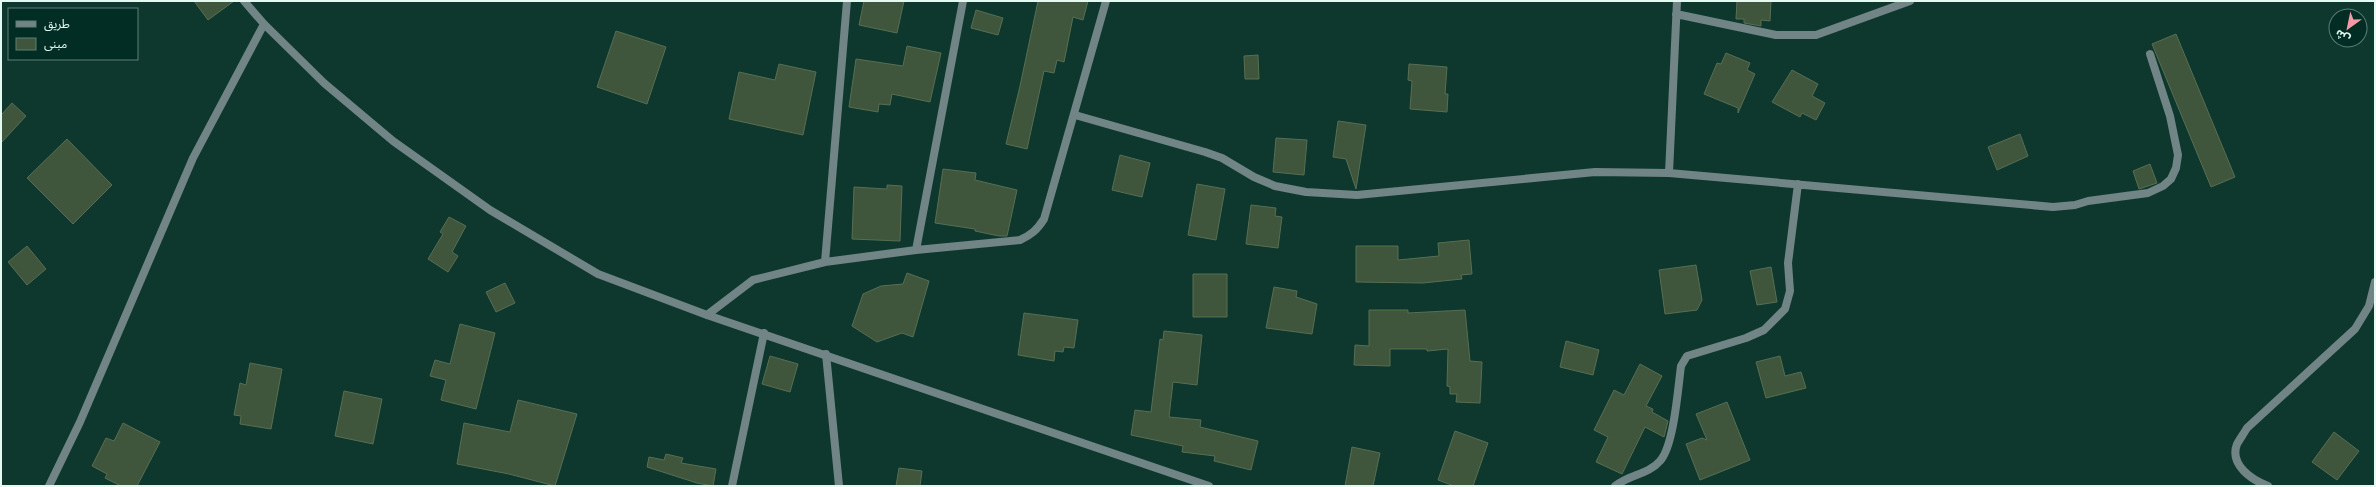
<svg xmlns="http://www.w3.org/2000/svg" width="2376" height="487" font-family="'Noto Sans','Noto Sans Arabic',sans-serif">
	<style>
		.building { fill: #40563c; stroke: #576e53 }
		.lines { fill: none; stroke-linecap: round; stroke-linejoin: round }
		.lane { stroke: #718486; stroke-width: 8 }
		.street { stroke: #718486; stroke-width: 8 }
	</style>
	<rect width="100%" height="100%" fill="#0e382d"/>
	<path class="building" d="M194 1H234L208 20Z
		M864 1H904L897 33 859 25Z
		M1038 1H1088L1083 20 1073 17 1064 62 1057 60 1054 73 1044 71 1027 149 1006 144 1020 86Z
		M1737 1H1771L1770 21 1761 20V26L1744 23V19H1736Z
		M976 10 1003 18 998 35 971 28Z
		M616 31 666 47 647 104 597 87Z
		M2176 34 2235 177 2211 187 2152 44Z
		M907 46 941 53 930 102 892 94 890 105 879 104 878 112 849 107 856 59 903 66Z
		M1726 53 1750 63 1747 70 1755 74 1738 113V108L1704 94 1717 63 1721 64Z
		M1258 55 1259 79H1245L1244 56Z
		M779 64 816 72 803 135 729 119 739 72 775 80Z
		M1409 64 1447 67 1445 94H1448L1447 112 1410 109 1412 81 1408 80Z
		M1792 70 1818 84 1812 96 1825 103 1816 120 1802 113 1800 117 1772 102Z
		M12 103 26 116 1 143V115Z
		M1338 121 1366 125 1356 189 1346 159 1333 157Z
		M2020 134 2028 156 1997 170 1988 147Z
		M1276 138 1307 140 1304 175 1273 172Z
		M67 139 112 185 73 224 27 178Z
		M1120 155 1150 163 1142 197 1112 190Z
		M2150 164 2157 183 2139 189 2133 171Z
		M943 169 976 173 975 180 1017 190 1007 236H999L975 231V229L935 223Z
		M1197 184 1225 189 1216 240 1188 235Z
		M887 185 902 186 900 241 852 239 854 187 887 189Z
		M1251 205 1276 208 1275 216 1282 217 1278 248 1246 244Z
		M449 217 466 226 452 252 458 256 448 272 428 259 443 234 440 232Z
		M1469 240 1472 274 1461 275 1462 279 1423 283 1356 282V246H1398V260L1439 256 1438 243Z
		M27 246 46 269 27 285 8 262Z
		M1696 265 1702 300 1697 310 1665 314 1659 270Z
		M1771 267 1777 302 1757 305 1750 271Z
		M907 273 929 281 913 337 902 333 877 342 852 326 863 294 881 286 903 284Z
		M1193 274H1227V317H1193Z
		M505 283 515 303 496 312 486 292Z
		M1274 287 1297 291 1296 297 1317 304 1312 334 1266 328Z
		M1369 310H1408V313L1465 310 1470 361 1482 362 1480 403 1456 402 1457 394H1450V387L1447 386 1448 349 1427 351V349H1390V366L1354 365 1355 345 1369 346Z
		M1024 313 1078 320 1074 348 1064 347 1063 352 1055 351 1054 361 1018 355Z
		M460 324 495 333 476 409 441 400 446 380 430 376 435 360 450 364Z
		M1164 331 1202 335 1197 385 1173 382 1169 417 1201 420 1200 427 1258 441 1251 470 1214 461 1215 456 1182 452 1183 446 1131 435 1135 410 1151 412 1160 339 1163 340Z
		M1566 341 1599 350 1593 375 1560 367Z
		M770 356 798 364 790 392 762 384Z
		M1780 356 1785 376 1801 372 1806 388 1766 398 1756 362Z
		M250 363 282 369 271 429 240 424 241 416 234 415 240 383 246 385Z
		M1640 364 1662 376 1646 406 1653 409 1652 412 1668 421 1664 437 1645 427 1622 474 1596 462 1608 437 1594 430 1614 390 1624 395Z
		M344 391 382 399 373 444 335 436Z
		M518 400 577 414 555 486 509 474 457 464 464 423 510 432Z
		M1727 402 1750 460 1700 480 1686 444 1702 438 1707 440 1696 414Z
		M123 423 160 442 137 486H121L105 478 107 474 92 466 106 438 114 441Z
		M1455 431 1488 443 1473 486H1454L1438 480Z
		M2334 432 2359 451 2337 480 2312 462Z
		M1352 447 1380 453 1373 486H1345Z
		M666 454 683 458 681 463 716 469 713 486 697 483 647 467 649 457 664 460Z
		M899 468 922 471 920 486H896Z"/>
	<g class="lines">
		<path class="lane" d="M826 354 839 486"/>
		<path class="street" d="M244 1 264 24 324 83 393 141 490 210 598 274 707 315 1209 486
			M1676 14 1776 35H1816L1910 1
			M1075 115 1205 152 1222 158 1254 177 1275 186 1306 192 1357 195 1595 172 1669 173 2053 207 2075 205 2088 201 2148 193 2163 186 2171 179 2176 168 2178 155 2170 116 2150 54
			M1669 173 1677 1
			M916 250 963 1
			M825 262 847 1
			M707 315 753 280 825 262 916 250 1020 240C1031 235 1037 230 1044 219L1106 1
			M49 486 80 422 193 158 264 24
			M732 486 764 333
			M1615 486C1628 475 1649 474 1660 461 1674 446 1678 388 1681 366L1687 356 1746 338 1764 330 1785 309 1790 291 1788 263 1798 184
			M2268 486C2252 480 2229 465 2237 444 2240 439 2244 433 2247 428L2355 329 2369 306 2375 282"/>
	</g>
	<rect width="2376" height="487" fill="none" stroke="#e3f9f2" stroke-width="4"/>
	<rect x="8" y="8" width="130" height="52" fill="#022d24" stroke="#5c7f76"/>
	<rect x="16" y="21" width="20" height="6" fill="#718486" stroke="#5c7f76"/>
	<text x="44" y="28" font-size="12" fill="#e3f9f2">طريق</text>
	<rect x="16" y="38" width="20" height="12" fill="#40563c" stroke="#5c7f76"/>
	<text x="44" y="48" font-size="12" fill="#e3f9f2">مبنى</text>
	<g transform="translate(2348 28) rotate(213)"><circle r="19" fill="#022d24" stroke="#5c7f76"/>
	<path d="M0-3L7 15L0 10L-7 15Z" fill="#f39aa7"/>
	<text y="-6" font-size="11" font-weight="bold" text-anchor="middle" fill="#e3f9f2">ش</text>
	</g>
</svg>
